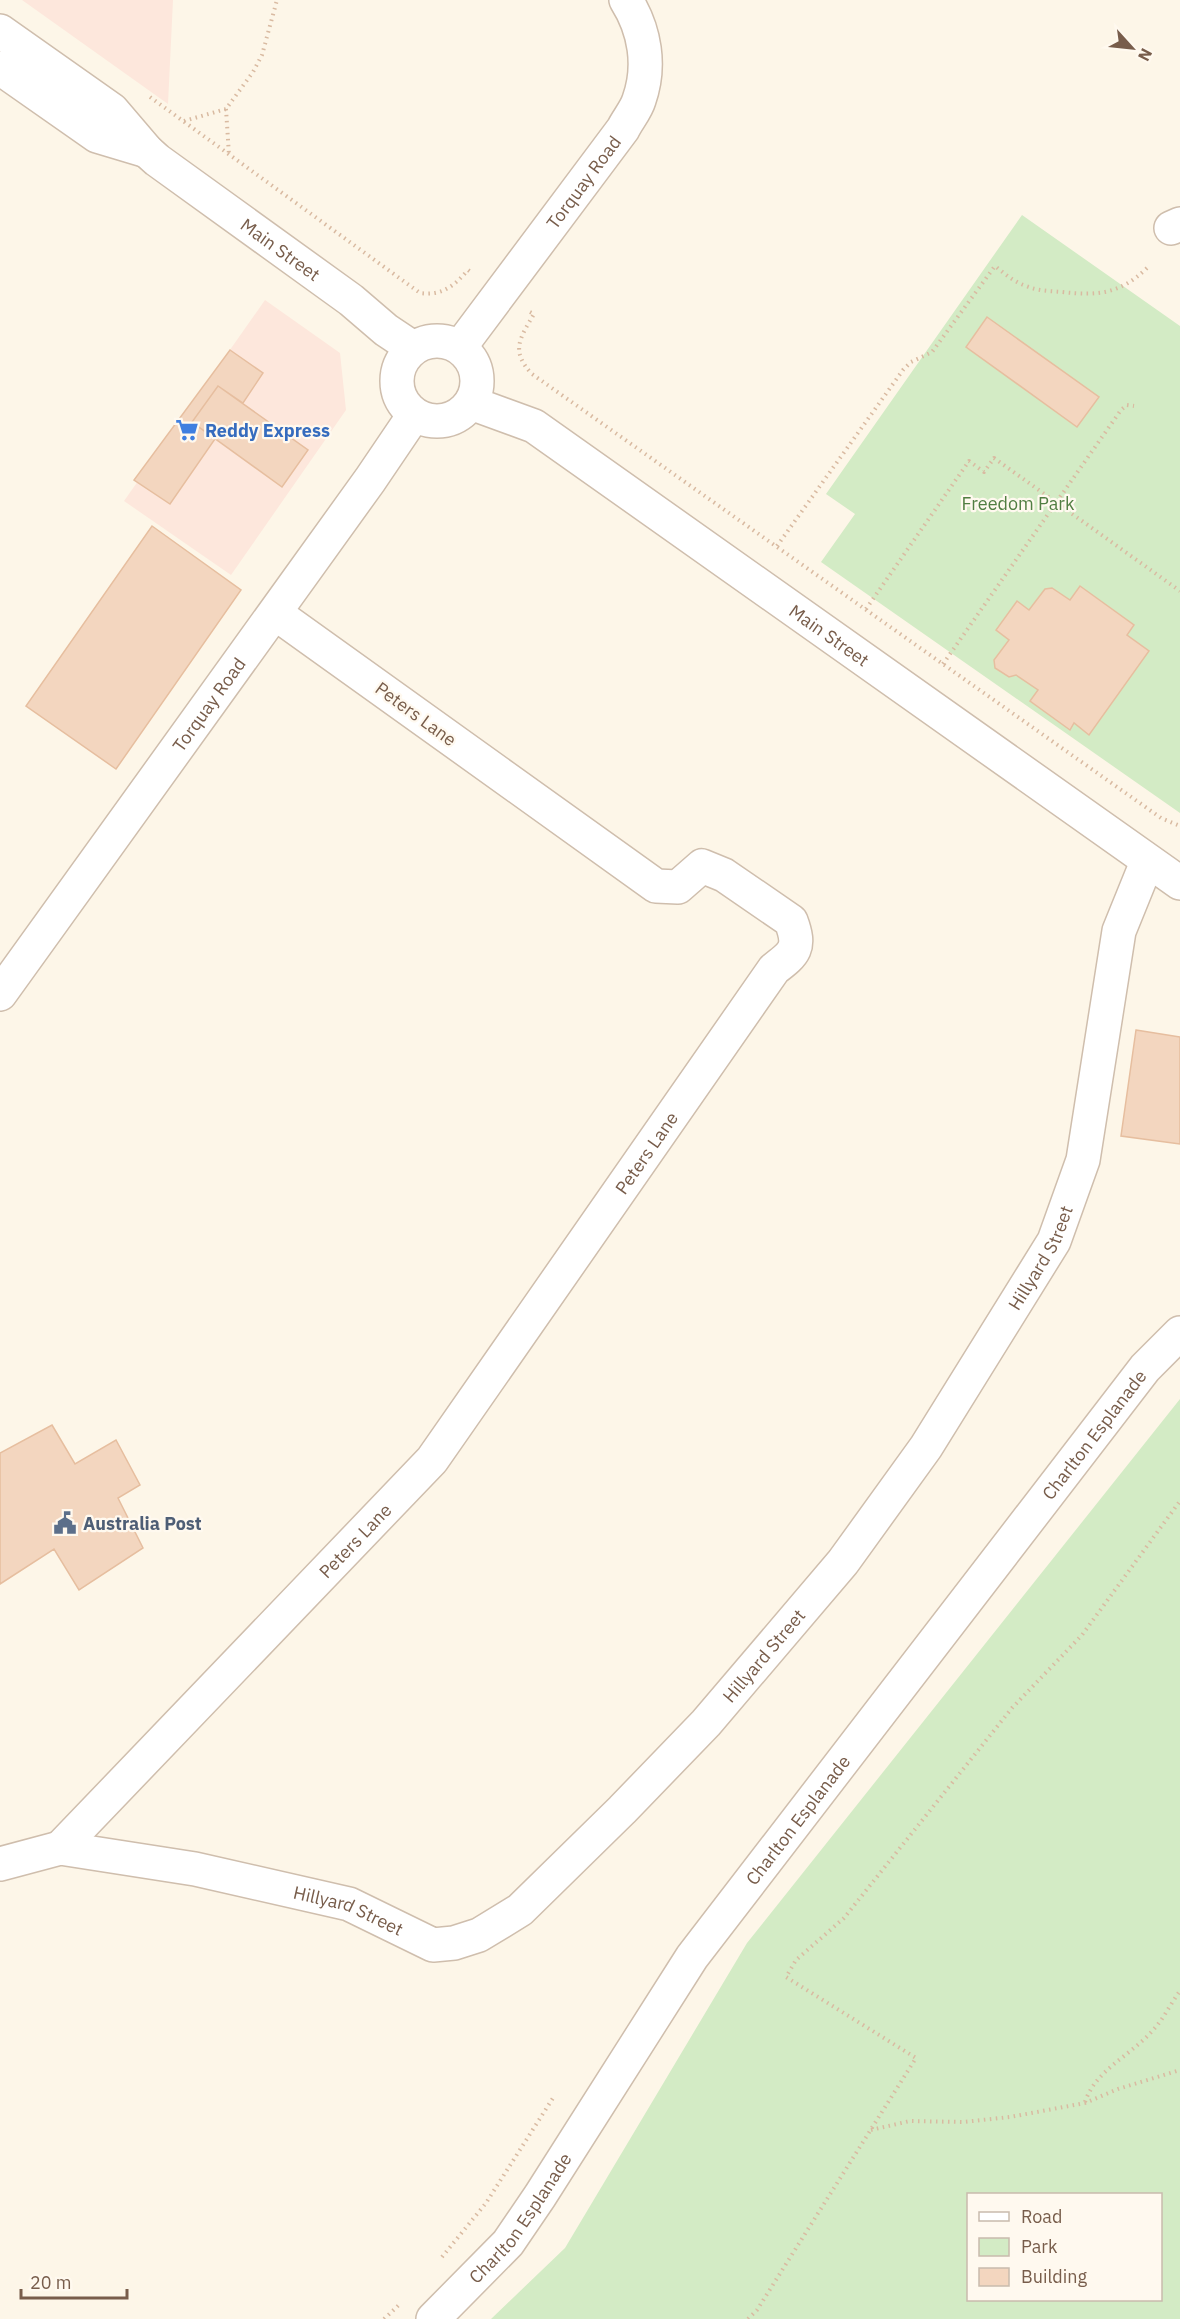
<svg xmlns="http://www.w3.org/2000/svg" width="1180" height="2319" font-family="'IBM Plex Sans',sans-serif">
	<style>
		.commercial { fill: #fde7dc }
		.green { fill: #d3ebc5; fill-rule: evenodd }
		.building { fill: #f3d6bf; stroke: #e6be9f; stroke-width: 1.5 }
		.lines { fill: none; stroke-linecap: round; stroke-linejoin: round }
		.minor-casing { stroke: #cfbead; stroke-width: 36 }
		.path { stroke: #d9baa1; stroke-width: 4; stroke-dasharray: 1.5 4.5; stroke-linecap: butt }
		.minor { stroke: #fff; stroke-width: 33 }
		.labels { text-anchor: middle; dominant-baseline: central; stroke-width: 4.5; stroke-linejoin: round; paint-order: stroke }
		.street-label { font-size: 18px; fill: #785d4b; stroke: #fff9ef }
		.shop-label { font-size: 18px; font-weight: bold; fill: #366cbe; stroke: #fff9ef; text-anchor: start }
		.park-label { font-size: 18px; fill: #517e42; stroke: #fff9ef }
		.service-label { font-size: 18px; font-weight: bold; fill: #4e5e75; stroke: #fff9ef; text-anchor: start }
	</style>
	<rect width="100%" height="100%" fill="#fdf6e8"/>
	<path class="commercial" d="M22 0H173L168 104Z
		M265 300 340 353 346 410 231 575 124 501Z"/>
	<path class="green" d="M1022 215 1180 326V813L821 562 855 514 826 494Z
		M1180 1399V2319H491L565 2248 747 1943ZM1160 2194V2300H968V2194Z"/>
	<path class="building" d="M987 317 1099 397 1077 427 966 347Z
		M230 350 263 373 243 403 218 386 192 422 215 439 170 504 134 480Z
		M218 386 308 450 282 487 192 422Z
		M152 526 241 590 116 769 26 706Z
		M1080 586 1134 625 1127 635 1149 651 1089 735 1074 723 1070 730 1030 701 1038 690 1016 675 1009 677 995 668 994 660 1009 640 996 630 1017 601 1029 610 1045 589 1052 588 1070 600Z
		M1136 1030 1180 1037V1144L1121 1136Z
		M52 1425 75 1464 116 1440 140 1485 118 1498 143 1548 79 1590 54 1549 0 1584V1453Z"/>
	<g class="lines">
		<g class="minor-casing">
			<g id="minor">
				<path id="s1" d="M0 31 112 110 147 151 157 160 351 300 386 330 413 348"/>
				<path d="M0 68 97 136 147 151"/>
				<path d="M1171 228 1180 224"/>
				<circle cx="437" cy="381" r="40"/>
				<path id="s2" d="M460 347 623 129C628 119 636 110 639 100 651 66 645 30 626 0"/>
				<path id="s3" d="M471 403 534 426 1180 883"/>
				<path id="s4" d="M0 994 370 480 414 415"/>
				<path id="s5" d="M60 1848 432 1460 774 969C795 953 801 948 791 921L724 875 702 866 678 887 656 886 275 613"/>
				<path id="s6" d="M0 1864 60 1848 195 1869 349 1904 433 1945 454 1943 479 1935 520 1910 622 1810 706 1723 843 1562 926 1447 1054 1241 1083 1160 1119 931 1147 862"/>
				<path id="s7" d="M433 2319 508 2243 540 2196 692 1957 1145 1368 1180 1333"/>
			</g>
		</g>
		<path class="path" d="M150 97 420 293C442 296 454 286 468 270L472 273
			M226 109 229 155
			M184 121 226 109 253 72 262 55 277 0
			M530 312 534 314C520 338 510 351 532 374L1161 818 1180 826
			M777 546 903 370 911 362 932 352 995 266C1005 274 1014 282 1026 286 1038 291 1050 291 1062 292 1098 296 1120 294 1147 268
			M866 609 969 461 984 472 994 458 1180 591
			M943 664 1121 410 1127 405 1134 406
			M1085 2102C1096 2069 1131 2056 1154 2029 1164 2018 1171 2003 1180 1991
			M871 2130 910 2121 963 2122 1010 2117 1085 2103 1118 2089 1180 2070
			M442 2257 486 2203 553 2098
			M384 2319 401 2303
			M748 2319 757 2310 916 2058 786 1977 796 1960 844 1918 1012 1708 1082 1635 1180 1501"/>
		<use href="#minor" class="minor"/>
	</g>
	<defs>
		<g id="supermarket-bare" transform="scale(1.8)"><path d="M-6-5.5h2.5l.6 2H6L4.5 2H-2.5L-4.4-4H-6ZM-1.5 3.2a1.3 1.3 0 1 0 .1 0ZM3 3.2a1.3 1.3 0 1 0 .1 0Z" fill="#3f7fe0" stroke="#fff9ef" stroke-width="2.5" paint-order="stroke"/></g>
		<g id="civic-bare" transform="scale(1.8)"><path d="M-.6-6.5H3V-4.5H.6V-3L4-1V1h2V6H-6V1h2V-1L-.6-3ZM-1.2 2.5V6h2.4V2.5Z" fill="#5c6f8a" stroke="#fff9ef" stroke-width="2.5" paint-order="stroke"/></g>
	</defs>
	<g fill-rule="evenodd">
		<use href="#supermarket-bare" x="187" y="430"/>
		<use href="#civic-bare" x="65" y="1523"/>
	</g>
	<g class="labels">
		<g class="street-label">
			<text stroke="none"><textPath href="#s2" startOffset="206">Torquay Road</textPath></text>
			<text stroke="none"><textPath href="#s1" startOffset="357">Main Street</textPath></text>
			<text stroke="none"><textPath href="#s3" startOffset="429">Main Street</textPath></text>
			<text stroke="none"><textPath href="#s4" startOffset="357">Torquay Road</textPath></text>
			<text transform="translate(416 714) rotate(36)">Peters Lane</text>
			<text stroke="none"><textPath href="#s5" startOffset="912">Peters Lane</textPath></text>
			<text stroke="none"><textPath href="#s6" startOffset="1384">Hillyard Street</textPath></text>
			<text stroke="none"><textPath href="#s7" startOffset="1106">Charlton Esplanade</textPath></text>
			<text stroke="none"><textPath href="#s5" startOffset="426">Peters Lane</textPath></text>
			<text stroke="none"><textPath href="#s6" startOffset="898">Hillyard Street</textPath></text>
			<text stroke="none"><textPath href="#s7" startOffset="620">Charlton Esplanade</textPath></text>
			<text stroke="none"><textPath href="#s6" startOffset="358">Hillyard Street</textPath></text>
			<text stroke="none"><textPath href="#s7" startOffset="134">Charlton Esplanade</textPath></text>
		</g>
		<g class="shop-label">
			<text x="205" y="430">Reddy Express</text>
		</g>
		<g class="park-label">
			<text x="1018" y="503">Freedom Park</text>
		</g>
		<g class="service-label">
			<text x="83" y="1523">Australia Post</text>
		</g>
	</g>
	<rect x="967" y="2193" width="195" height="108" fill="#fff9ef" stroke="#c9bbad" stroke-width="1.5"/>
	<rect x="979" y="2212" width="30" height="9" fill="#ffffff" stroke="#c9bbad" stroke-width="1.5"/>
	<text x="1021" y="2223" font-size="18" fill="#785d4b">Road</text>
	<rect x="979" y="2238" width="30" height="18" fill="#d3ebc5" stroke="#c9bbad" stroke-width="1.5"/>
	<text x="1021" y="2253" font-size="18" fill="#785d4b">Park</text>
	<rect x="979" y="2268" width="30" height="18" fill="#f3d6bf" stroke="#c9bbad" stroke-width="1.5"/>
	<text x="1021" y="2283" font-size="18" fill="#785d4b">Building</text>
	<g transform="translate(1132 48) rotate(117)" stroke="#fff9ef" stroke-width="4.5" paint-order="stroke">
	<path d="M0-4.5L10 22L0 15L-10 22Z" fill="#785d4b"/>
	<text y="-9" font-size="16" font-weight="bold" text-anchor="middle" fill="#785d4b">N</text>
	</g>
	<path d="M21 2289v9h106v-9" fill="none" stroke="#785d4b" stroke-width="3"/>
	<text x="30" y="2289" font-size="18" fill="#785d4b" stroke="#fff9ef" stroke-width="4.5" paint-order="stroke">20 m</text>
</svg>
